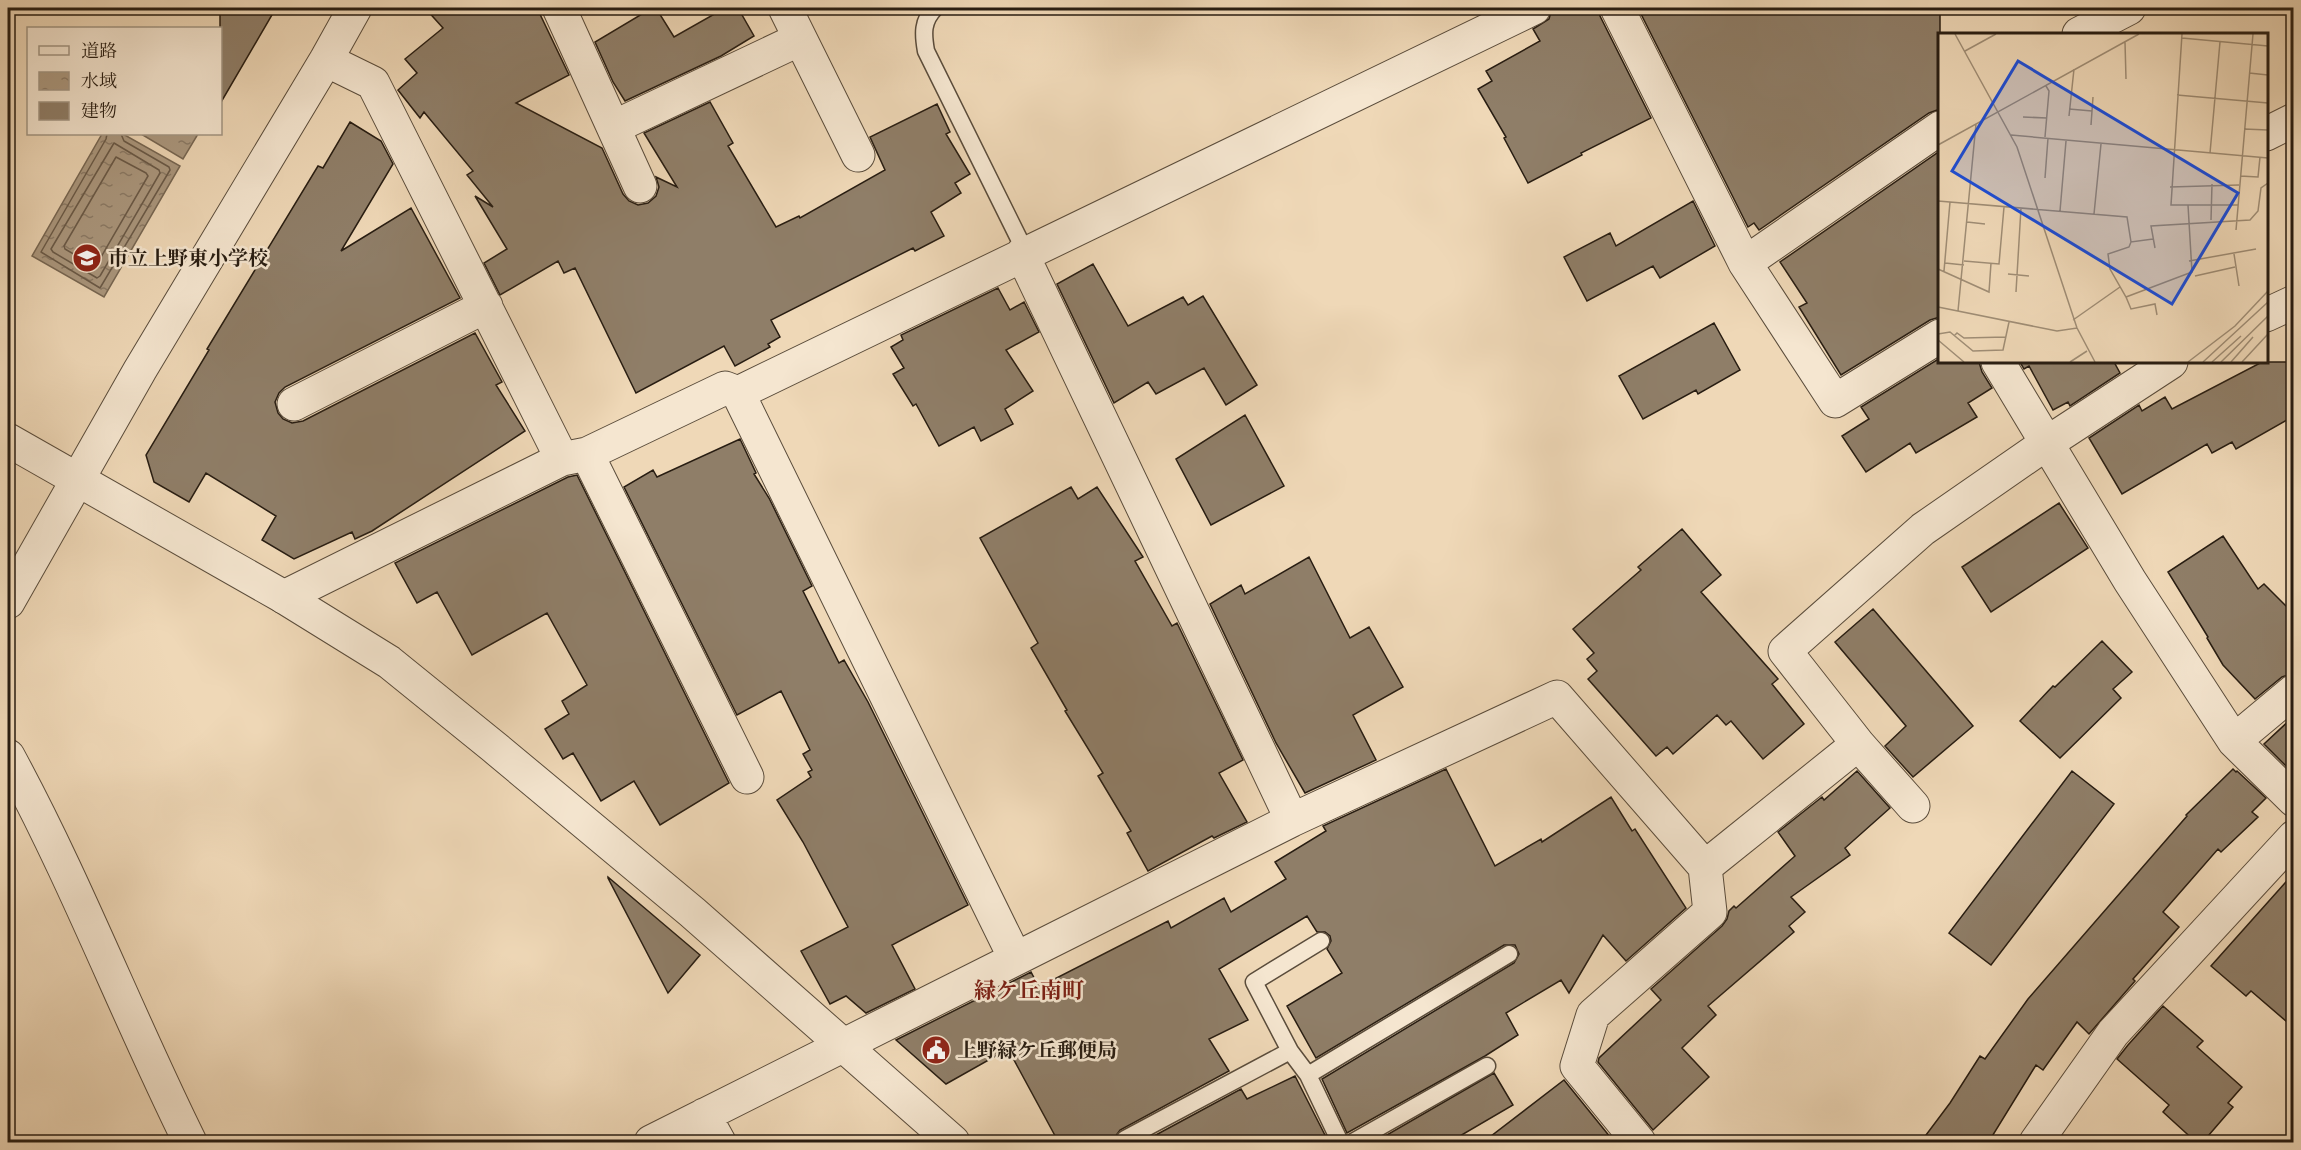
<svg xmlns="http://www.w3.org/2000/svg" width="2301" height="1150" font-family="'IM FELL French Canon','Noto Serif JP',serif">
	<style>
		.water { fill: url(#water-ripples); stroke: #776753; stroke-width: 1.5 }
		.lines { fill: none; stroke-linecap: round; stroke-linejoin: round }
		.shore { stroke: #6a5a48; stroke-width: 1.5 }
		.building { fill: #8f7e68; stroke: #281d12; stroke-width: 1.5 }
		.service-casing { stroke: #5a4c3b; stroke-width: 19 }
		.minor-casing { stroke: #5a4c3b; stroke-width: 35 }
		.tertiary-casing { stroke: #5a4c3b; stroke-width: 35 }
		.service { stroke: #f5e6d0; stroke-width: 16 }
		.minor { stroke: #f5e6d0; stroke-width: 33 }
		.tertiary { stroke: #f5e6d0; stroke-width: 33 }
		.labels { text-anchor: middle; dominant-baseline: central; stroke-width: 5; stroke-linejoin: round; paint-order: stroke }
		.poi-label { font-size: 20px; font-weight: bold; fill: #281d12; stroke: #f5e6d0; text-anchor: start }
		.quarter-label { font-size: 22px; font-weight: bold; fill: #7a1f14; stroke: #f5e6d0 }
		.inset-road { fill: none; stroke: #9f8d75; stroke-width: 1.5 }
		.view { fill: #1d4ed8; fill-opacity: 0.15; stroke: #1d4ed8; stroke-width: 3 }
		.inset-edge { fill: none; stroke: #281d12; stroke-width: 3 }
	</style>
	<defs>
		<pattern id="water-ripples" width="26" height="14" patternUnits="userSpaceOnUse" patternTransform="scale(1.5)"><rect width="26" height="14" fill="#ab987f"/><path d="M2 4q2-2 4 0t4 0M15 11q2-2 4 0t4 0" fill="none" stroke="#8b7b67"/></pattern>
	</defs>
	<rect width="100%" height="100%" fill="#efd8b7"/>
	<filter id="stains"><feTurbulence type="fractalNoise" baseFrequency=".00333" numOctaves="4"/><feColorMatrix values="0 0 0 0 .2 0 0 0 0 .09 0 0 0 0 .02 0 0 0 .5 -.17"/></filter>
	<radialGradient id="worn" r=".72"><stop offset=".6" stop-color="#630" stop-opacity="0"/><stop offset="1" stop-color="#630" stop-opacity=".3"/></radialGradient>
	<path class="water" d="M102 134H123L180 166 104 297 32 256Z
		M141 134H198L183 159Z"/>
	<g class="lines">
		<path class="shore" d="M107 134 106 139 41 252 100 288 170 170 169 167 124 141 121 134
			M114 143 159 170 160 173 100 276 97 278 53 252 51 249Z
			M116 157 146 173 148 176 97 264 94 266 65 249 64 246Z"/>
	</g>
	<path class="building" d="M220 8H276L220 104Z
		M425 8H537L569 75 516 103 602 148 623 194 629 201 638 205 648 203 656 196 659 187 656 177 677 187 644 133 710 102 733 143 728 146 776 227 799 216 800 218 885 170 870 137 937 104 950 132 946 134 970 174 955 183 961 193 931 212 944 236 915 251 913 248 771 320 780 337 768 344 770 347 735 366 724 346 636 393 575 268 564 273 558 261 500 295 484 263 507 249 475 196 493 207 467 175 473 171 424 112 420 118 398 90 417 73 405 59 443 28Z
		M652 8H656L674 37 725 8H738L754 36 721 56 625 101 613 82 595 42Z
		M1552 8H1598L1600 16 1651 118 1581 153 1582 155 1528 183 1504 138 1506 137 1478 89 1492 81 1486 71 1540 41 1533 29 1549 19Z
		M1638 8H1940V109L1929 113 1759 230 1754 223 1748 227Z
		M350 122 381 141 393 164 341 251 411 208 460 298 285 387 279 393 275 402 278 413 283 419 292 423 303 421 475 333 502 382 496 385 525 431 372 531 355 539 352 532 294 559 262 540 276 516 206 473 189 502 154 482 146 455 209 350 207 349 318 166 323 168Z
		M1940 151V317L1930 320 1841 375 1799 307 1807 303 1780 262Z
		M1693 201 1715 246 1660 278 1653 266 1587 301 1564 257 1610 233 1616 246Z
		M1093 264 1128 326 1183 297 1188 305 1203 296 1257 385 1226 405 1204 368 1156 394 1148 382 1114 403 1057 284Z
		M998 288 1010 310 1024 302 1039 332 1006 350 1033 391 1005 409 1013 424 981 441 974 427 939 446 916 404 913 406 893 374 904 368 891 347 903 340 901 335Z
		M1714 323 1740 370 1698 394 1696 390 1643 419 1619 376Z
		M1940 358V362H1979L1982 372 1992 388 1968 403 1977 417 1916 453 1910 443 1866 472 1842 436 1869 419 1861 407Z
		M2020 362H2114L2120 373 2070 406 2068 402 2053 410 2029 366 2024 369Z
		M2262 362H2294V416L2236 449 2232 442 2212 453 2207 444 2122 494 2089 438 2139 405 2142 411 2165 397 2172 409Z
		M1245 415 1284 486 1211 525 1176 459Z
		M740 439 756 473 754 474 769 498 812 586 803 591 839 663 844 660 868 702 968 905 892 945 915 989 866 1013 846 996 830 1004 801 951 848 927 803 842 777 800 811 777 808 772 812 770 803 754 810 750 781 691 737 715 624 487 653 470 657 477Z
		M577 475 729 783 660 825 634 781 601 801 573 753 563 759 545 729 569 714 562 701 587 685 547 613 472 655 437 592 417 603 395 563 568 477Z
		M1071 487 1078 499 1097 487 1143 557 1135 561 1172 626 1177 623 1243 760 1219 773 1247 822 1214 838 1212 836 1148 871 1127 833 1131 831 1098 776 1103 773 1065 711 1067 710 1031 648 1038 643 980 538Z
		M2059 503 2088 548 1991 612 1962 567Z
		M1682 529 1721 575 1701 592 1778 679 1772 684 1804 724 1763 759 1731 721 1726 725 1717 715 1673 754 1667 747 1656 756 1588 679 1597 671 1587 659 1594 653 1573 629 1641 570 1638 567Z
		M2223 536 2258 589 2264 584 2294 614V673L2282 677 2255 699 2223 665 2207 638 2208 637 2168 572Z
		M1309 557 1350 638 1369 627 1403 687 1353 715 1376 760 1305 793 1276 743 1210 604 1241 585 1245 594Z
		M1873 609 1973 726 1913 777 1885 746 1906 726 1835 642Z
		M2102 641 2132 672 2113 689 2121 698 2060 758 2020 721 2053 686 2055 687Z
		M2294 716V770L2292 772 2264 744Z
		M1446 769 1495 866 1541 839 1542 842 1611 797 1632 831 1635 829 1686 908 1626 961 1603 935 1569 993 1561 980 1506 1013 1518 1035 1485 1056 1347 1133 1322 1079 1514 963 1519 954 1515 945H1504L1316 1058 1287 1006 1342 973 1327 949 1331 941 1330 936 1325 932H1317L1307 916 1219 969 1248 1020 1209 1039 1229 1071 1120 1130 1115 1137V1143H1059L1008 1049 946 1084 896 1040 1031 972 1039 987 1168 921 1171 928 1224 898 1231 912 1286 879 1275 862 1326 831 1323 826Z
		M2233 769 2236 772 2237 771 2266 798 2252 812 2258 817 2221 852 2218 849 2163 912 2179 927 2133 979 2135 981 2089 1034 2077 1022 2043 1070 2036 1065 1988 1143H1920L1950 1103 1980 1056 1985 1059 2028 999 2187 816 2186 815Z
		M1857 771 1890 808 1845 848 1850 855 1791 897 1805 912 1789 926 1794 932 1708 1006 1716 1015 1682 1048 1709 1077 1653 1130 1598 1062 1599 1058 1661 1000 1651 989 1722 926 1727 919 1729 911 1734 906 1736 908 1795 856 1778 832 1822 797 1824 800Z
		M2072 771 2114 804 1991 965 1949 933Z
		M2294 873V1028L2251 991 2246 996 2211 966Z
		M608 877 700 955 668 993 608 878Z
		M2163 1006 2203 1041 2197 1047 2242 1087 2228 1103 2233 1107 2202 1143H2197L2163 1112 2169 1105 2117 1059 2128 1045Z
		M1494 1073 1513 1105 1448 1143H1373Z
		M1295 1076 1329 1143H1141L1241 1089 1247 1099Z
		M1564 1080 1615 1143H1482Z"/>
	<g class="lines">
		<g class="service-casing">
			<path id="service" d="M935 8C922 21 923 34 926 51L1026 253
				M1290 1051 1308 1075 1340 1142
				M1308 1075 1509 954
				M1126 1142 1125 1139 1290 1051 1254 982 1321 941
				M1353 1142 1487 1066"/>
		</g>
		<g class="minor-casing">
			<path id="minor" d="M559 8 640 186
				M785 8 858 155
				M1617 8 1745 263 1835 401 1940 336
				M2079 34 2129 8
				M326 60 373 83 562 459
				M614 127 800 39
				M2266 134 2294 120
				M1022 254 1292 820
				M1745 263 1940 128
				M2266 315 2294 302
				M1998 362 2130 581 2234 741 2294 800
				M738 393 1015 958
				M294 404 486 306
				M587 454 747 777
				M284 597 562 459 587 454 725 388 738 393 1534 8
				M8 602 140 370 326 60 355 8
				M2234 741 2294 691
				M8 756C76 881 127 1015 190 1142
				M1913 806 1858 744 1785 651 1923 529 2047 443 2171 362
				M704 1115 719 1142
				M651 1142 1292 820 1557 697 1705 867 1858 744
				M1639 1142 1577 1066 1593 1015 1710 912 1705 867
				M2036 1142 2113 1033 2294 837"/>
		</g>
		<g class="tertiary-casing">
			<path id="tertiary" d="M8 440 284 597 389 662 494 747 692 912 953 1142"/>
		</g>
		<use href="#service" class="service"/>
		<use href="#minor" class="minor"/>
		<use href="#tertiary" class="tertiary"/>
	</g>
	<defs>
		<g id="school-disc" transform="scale(1.5)"><circle r="9.5" fill="#8f2418" stroke="#f5e6d0"/><path d="M0-5L7-2L0 1L-7-2ZM-4 1L0 2.5L4 1V4Q0 6-4 4Z" fill="#fff"/></g>
		<g id="civic-disc" transform="scale(1.5)"><circle r="9.5" fill="#8f2418" stroke="#f5e6d0"/><path d="M-.6-6.5H3V-4.5H.6V-3L4-1V1h2V6H-6V1h2V-1L-.6-3ZM-1.2 2.5V6h2.4V2.5Z" fill="#fff"/></g>
	</defs>
	<g fill-rule="evenodd">
		<use href="#school-disc" x="87" y="258"/>
		<use href="#civic-disc" x="936" y="1050"/>
	</g>
	<g class="labels">
		<g class="poi-label">
			<text x="108" y="258">市立上野東小学校</text>
			<text x="957" y="1050">上野緑ケ丘郵便局</text>
		</g>
		<g class="quarter-label">
			<text x="1029" y="991">緑ケ丘南町</text>
		</g>
	</g>
	<g transform="translate(1938 33)">
		<rect width="330" height="330" fill="#efd8b7"/>
		<path class="inset-road" d="M17 1 79 114 139 295M244 5 330 13M187 9 188 46M27 18 58 1M311 40 330 42M239 62 330 70M131 76 154 78M131 83 136 36M85 84 109 85M153 92 155 64M306 96 330 97M73 102 330 125M107 104 111 58 108 53M0 112 201 1M272 120 282 9M302 143 320 144 322 124M107 145 110 105M232 154 301 152M0 168 189 184 193 209 215 206M250 172H300M122 178 128 108M156 181 163 111M273 187 274 151M29 189 47 191M298 197 315 1M193 209 191 214 170 221 172 236 188 264 254 239 250 172H233L244 1M217 215 213 193 312 187 320 178 323 155 330 150M296 221 301 253M26 228 61 231 66 174M251 228 318 216M7 230 26 232M0 236 51 259 53 230M6 238 12 169M70 241 91 243M257 243 297 234M78 259 83 175M188 264 193 276 217 271 219 282M0 274 119 298 139 295 157 329M20 278 38 91M135 287 182 254M0 301 12 299 35 318 65 317 71 289M16 303 19 300 26 305 68 304M0 307 26 329M132 329 149 318M250 329 297 293 330 258M265 329 330 269M274 329 303 303M283 329 330 283M293 329 315 304M304 329 330 301"/>
		<path class="view" d="M80 28 300 160 234 271 14 138Z"/>
		<rect width="330" height="330" class="inset-edge"/>
	</g>
	<rect width="2301" height="1150" fill="none" stroke="#efd8b7" stroke-width="30"/>
	<rect x="9" y="9" width="2283" height="1132" fill="none" stroke="#281d12" stroke-width="3"/>
	<rect x="15" y="15" width="2271" height="1120" fill="none" stroke="#281d12" stroke-width="1.5"/>
	<rect x="27" y="27" width="195" height="108" fill="#f5e6d0" stroke="#a39684" stroke-width="1.5"/>
	<rect x="39" y="46" width="30" height="9" fill="#f5e6d0" stroke="#a39684" stroke-width="1.5"/>
	<text x="81" y="57" font-size="18" fill="#281d12">道路</text>
	<rect x="39" y="72" width="30" height="18" fill="url(#water-ripples)" stroke="#a39684" stroke-width="1.5"/>
	<text x="81" y="87" font-size="18" fill="#281d12">水域</text>
	<rect x="39" y="102" width="30" height="18" fill="#8f7e68" stroke="#a39684" stroke-width="1.5"/>
	<text x="81" y="117" font-size="18" fill="#281d12">建物</text>
	<rect width="100%" height="100%" filter="url(#stains)"/>
	<rect width="100%" height="100%" fill="url(#worn)"/>
</svg>
